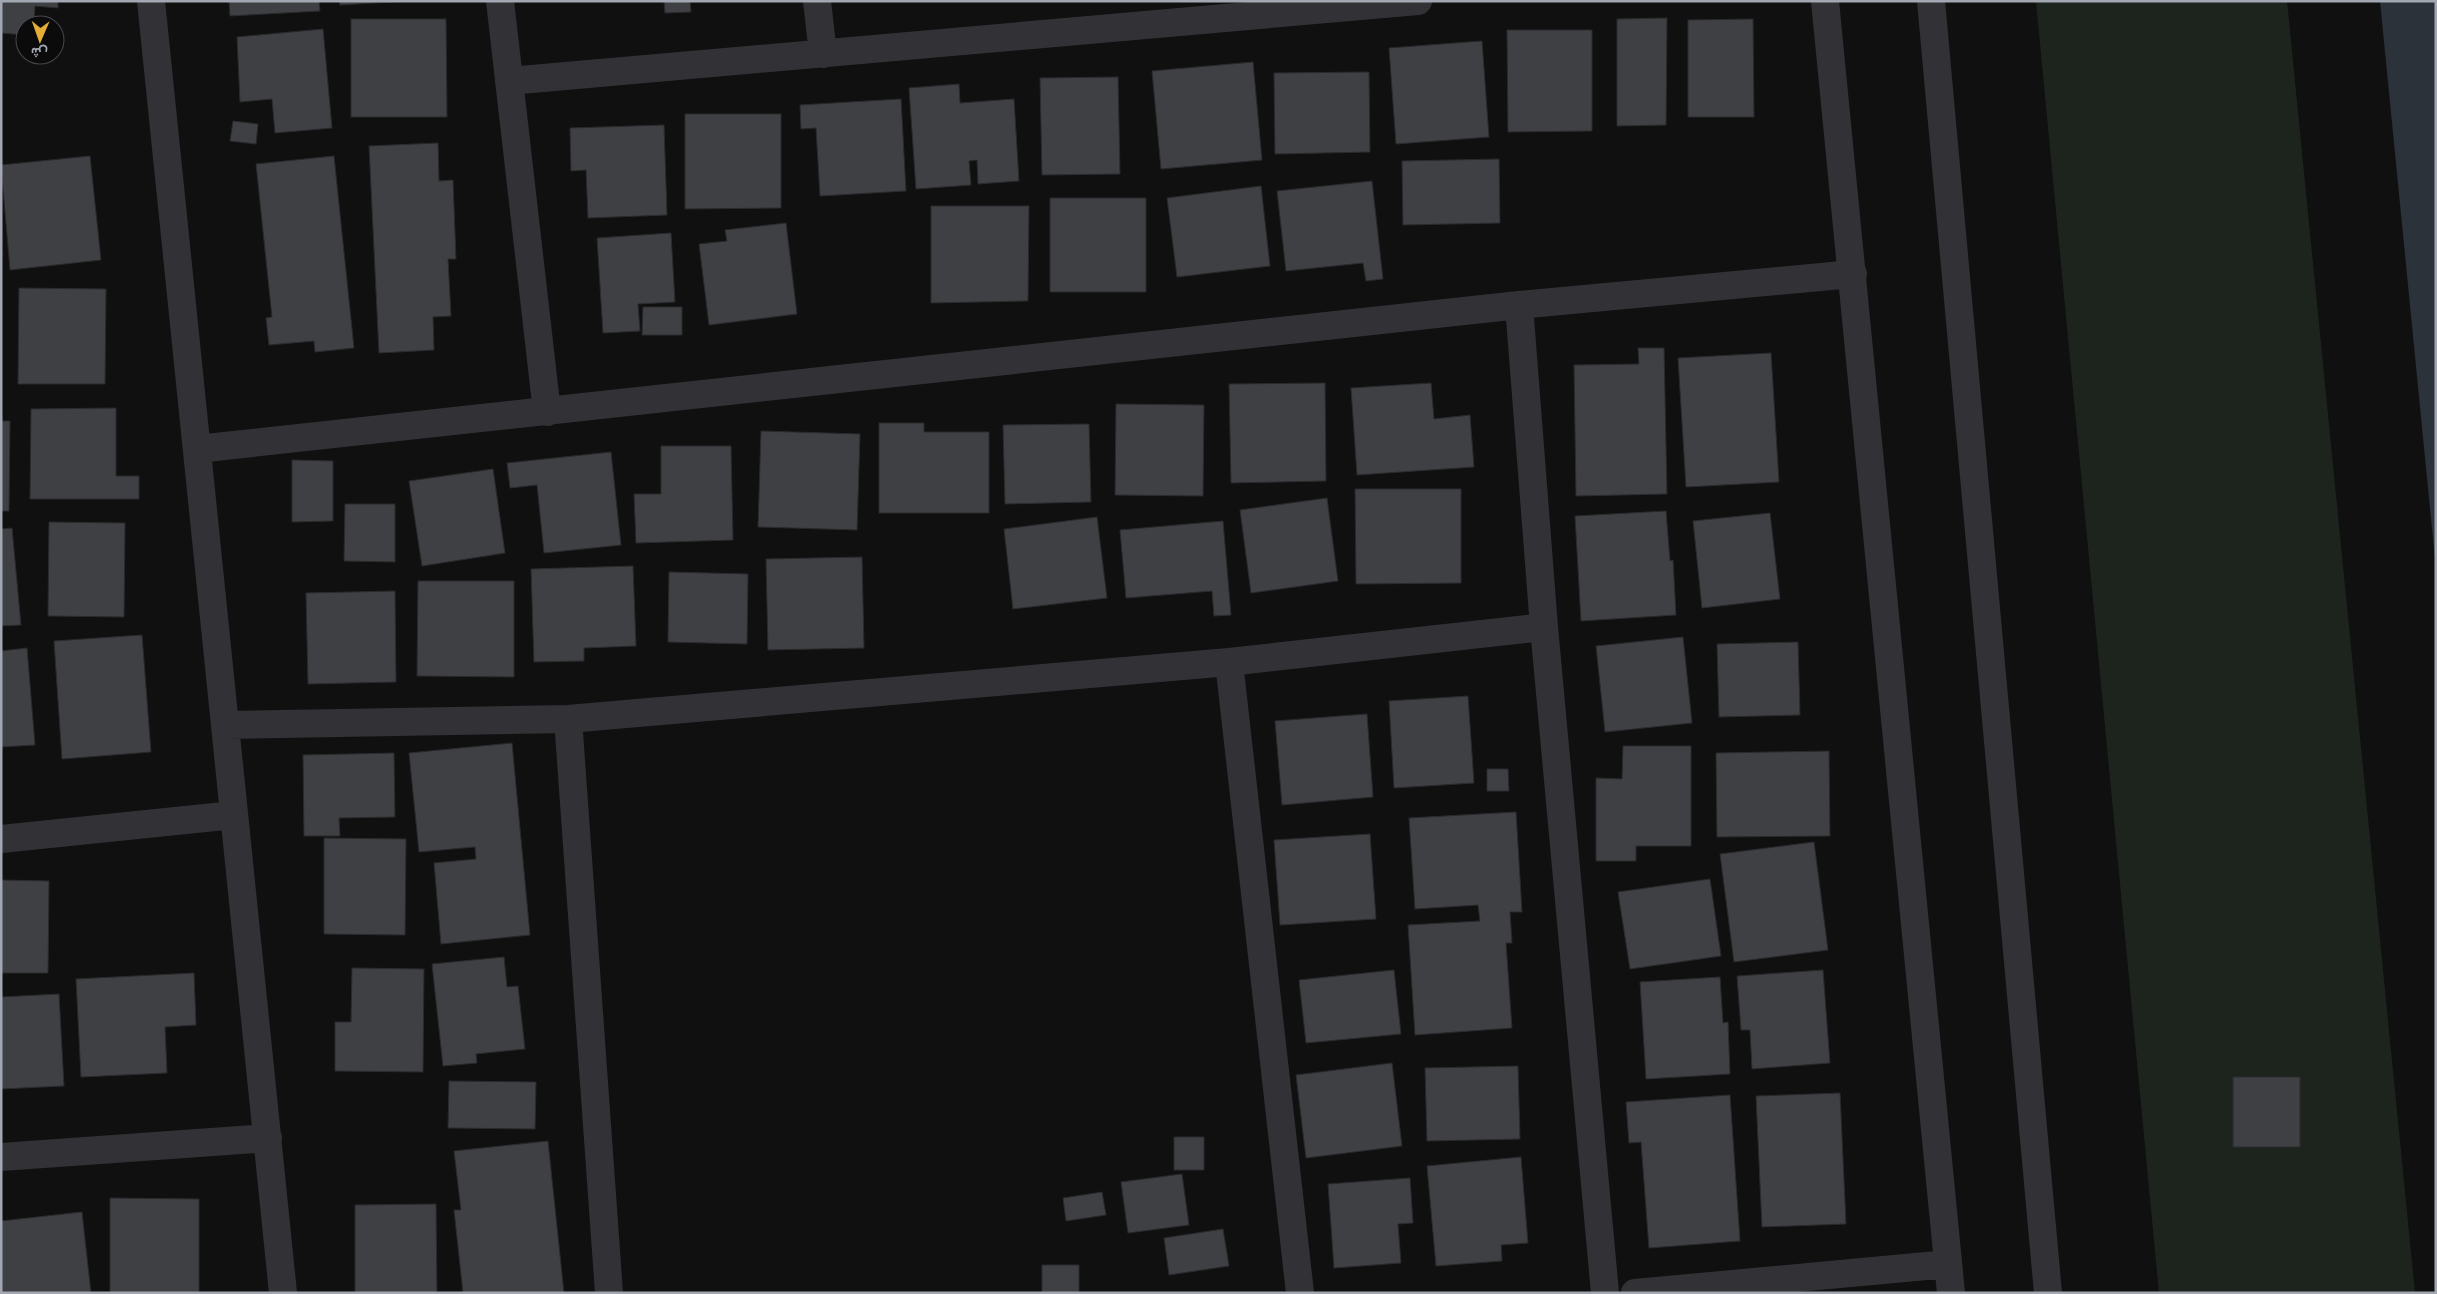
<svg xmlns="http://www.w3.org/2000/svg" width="2437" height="1294" font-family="Commissioner,Vazirmatn,sans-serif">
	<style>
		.green { fill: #1d241e }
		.water { fill: #2b3239 }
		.building { fill: #3f4044; stroke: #2a2a2d }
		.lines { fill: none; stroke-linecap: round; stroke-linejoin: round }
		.minor { stroke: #323236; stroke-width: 28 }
	</style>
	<rect width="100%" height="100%" fill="#101011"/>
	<path class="green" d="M2036 1H2287L2415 1293H2159Z"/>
	<path class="water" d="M2380 1H2436V569Z"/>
	<path class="building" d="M1 1H58V8L35 6 34 25H25V35L1 33Z
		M229 1H319L320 11 230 16Z
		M339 1H409L340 5Z
		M664 1H690L691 12 665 13Z
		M1667 18 1666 125 1617 126V19Z
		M351 19H446L447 117H351Z
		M1753 19 1754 117H1688V20Z
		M323 29 332 128 275 133 272 99 240 102 237 37Z
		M1507 30H1592V131L1508 132Z
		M1482 41 1489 137 1396 144 1389 48Z
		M1253 62 1262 160 1161 169 1152 71Z
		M1369 72 1370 152 1275 154 1274 73Z
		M1118 77 1120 174 1042 175 1040 78Z
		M959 84 960 103 1014 99 1019 181 978 184 977 160 969 161 971 185 916 189 909 88Z
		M901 99 906 191 820 196 816 128 801 129 800 105Z
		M685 114H781V208L685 209Z
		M233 121 258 124 256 144 230 141Z
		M664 125 667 215 588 218 586 170 571 171 570 128Z
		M438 143 439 181 453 180 456 259H448L451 316 433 317 434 350 379 353 369 146Z
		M90 156 101 260 10 270 1 165Z
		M334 156 354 348 315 352 314 341 269 345 266 318 272 317 256 164Z
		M1499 159 1500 223 1403 225 1402 161Z
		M1372 181 1383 279 1366 281 1363 263 1286 271 1277 191Z
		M1261 186 1270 266 1177 277 1167 198Z
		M1050 198H1146V292H1050Z
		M931 206H1029L1028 301 931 303Z
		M786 223 797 314 709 325 699 244 727 241 725 230Z
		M671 233 675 302 638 304 640 331 603 333 597 238Z
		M19 288 106 289 105 384H18Z
		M643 307H682V335H642Z
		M1638 348H1664L1667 494 1576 496 1574 365 1639 364Z
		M1771 353 1779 482 1686 487 1678 358Z
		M1325 383 1326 481 1231 483 1229 384Z
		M1431 383 1434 419 1470 415 1474 467 1357 475 1351 388Z
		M1116 404 1204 405 1203 496 1115 495Z
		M116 408V476H139V499H30L31 409Z
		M1 421H10L9 511H1Z
		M879 423H924V432H989V513H879Z
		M1089 424 1091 502 1005 504 1003 425Z
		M761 431 860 434 857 530 758 527Z
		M661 446H731L733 540 636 543 634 494H661Z
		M611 452 621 545 544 553 537 485 510 488 507 463Z
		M292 460 333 461V521L292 522Z
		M493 469 505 553 422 566 409 481Z
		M1355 489H1461V583L1356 584Z
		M1327 498 1338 581 1251 593 1240 510Z
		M345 504H395V562L344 561Z
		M1666 511 1670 561 1673 560 1676 615 1581 621 1575 516Z
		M1770 513 1780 599 1702 608 1693 521Z
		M1097 517 1107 598 1013 609 1004 529Z
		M1223 521 1231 615 1214 616 1212 591 1126 598 1120 530Z
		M49 522 125 523 124 617 48 616Z
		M12 528 21 625 1 626V529Z
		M862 557 864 648 768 650 766 559Z
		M633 566 636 646 584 648V661L534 662 531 569Z
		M669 572 748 574 747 644 668 642Z
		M418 581H514V677L417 676Z
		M395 591 396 682 308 684 306 593Z
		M142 635 151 752 62 759 54 641Z
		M1683 637 1692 723 1605 732 1596 646Z
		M1798 642 1800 715 1719 717 1717 644Z
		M27 648 35 745 1 747V651Z
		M1468 696 1474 783 1394 788 1389 701Z
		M1367 714 1373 797 1282 805 1275 721Z
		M512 743 530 935 441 944 434 863 476 859 475 847 419 852 409 753Z
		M1623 746H1691V846H1636V861H1596V778L1622 779Z
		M1829 751 1830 836 1717 837 1716 753Z
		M394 753 395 817 339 818 340 836H304L303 755Z
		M1487 769H1508L1509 791H1487Z
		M1516 812 1522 912H1510L1512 943H1506L1512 1028 1415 1035 1408 925 1480 921 1478 905 1415 909 1409 818Z
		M1370 834 1376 919 1280 925 1274 840Z
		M324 838 406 839 405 935 324 934Z
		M1814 842 1828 950 1734 962 1720 854Z
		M1710 879 1721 956 1630 969 1618 892Z
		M1 880 49 881 48 973H1Z
		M504 957 507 987 518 986 525 1049 476 1054 477 1063 443 1066 432 964Z
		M352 968 424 969 423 1072 335 1071V1022H351Z
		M1394 970 1401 1034 1306 1043 1299 980Z
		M1823 970 1830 1063 1752 1069 1750 1030H1741L1737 976Z
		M194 973 196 1025 165 1027 167 1073 81 1077 76 979Z
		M1720 977 1723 1023 1728 1022 1730 1074 1646 1079 1640 982Z
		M59 994 64 1086 1 1089V997Z
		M1392 1063 1402 1146 1306 1158 1296 1075Z
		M1518 1066 1520 1139 1427 1141 1425 1068Z
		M2233 1077H2300V1147H2233Z
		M449 1081 536 1082 535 1129 448 1128Z
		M1840 1093 1846 1224 1762 1227 1756 1096Z
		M1730 1095 1740 1241 1649 1248 1641 1142 1629 1143 1626 1102Z
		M1174 1137H1204V1170H1174Z
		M548 1141 564 1293H463L454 1210H461L454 1151Z
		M1521 1157 1528 1243 1501 1245 1502 1261 1436 1266 1427 1166Z
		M1182 1174 1189 1225 1128 1233 1121 1182Z
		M1410 1178 1413 1223 1398 1224 1401 1263 1334 1268 1328 1184Z
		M1102 1192 1106 1215 1066 1221 1063 1198Z
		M110 1198 199 1199V1293H110Z
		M436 1204 437 1293H355V1205Z
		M82 1212 91 1293H1V1221Z
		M1223 1229 1229 1266 1169 1275 1164 1238Z
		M1042 1265H1079V1293H1042Z"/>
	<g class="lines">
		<path class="minor" d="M151 1 283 1293
			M500 1 547 412
			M817 1 823 54
			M1825 1 1951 1293
			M1931 1 2048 1293
			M509 81 1418 1
			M1519 305 1544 627 1605 1293
			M197 449 1519 305 1853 274
			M1229 662 1300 1293
			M568 719 609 1293
			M225 725 568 719 1229 662 1544 627
			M1 839 234 815
			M1 1157 268 1138
			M1635 1293 1948 1264"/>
	</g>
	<rect width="2437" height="1294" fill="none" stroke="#a2a7b1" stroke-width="5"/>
	<g transform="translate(40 40) rotate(182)"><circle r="24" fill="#0b0b0c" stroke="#47494e"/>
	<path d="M0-4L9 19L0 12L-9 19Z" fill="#e4ad35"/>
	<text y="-8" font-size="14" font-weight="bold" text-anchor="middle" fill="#a2a7b1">ش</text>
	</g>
</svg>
